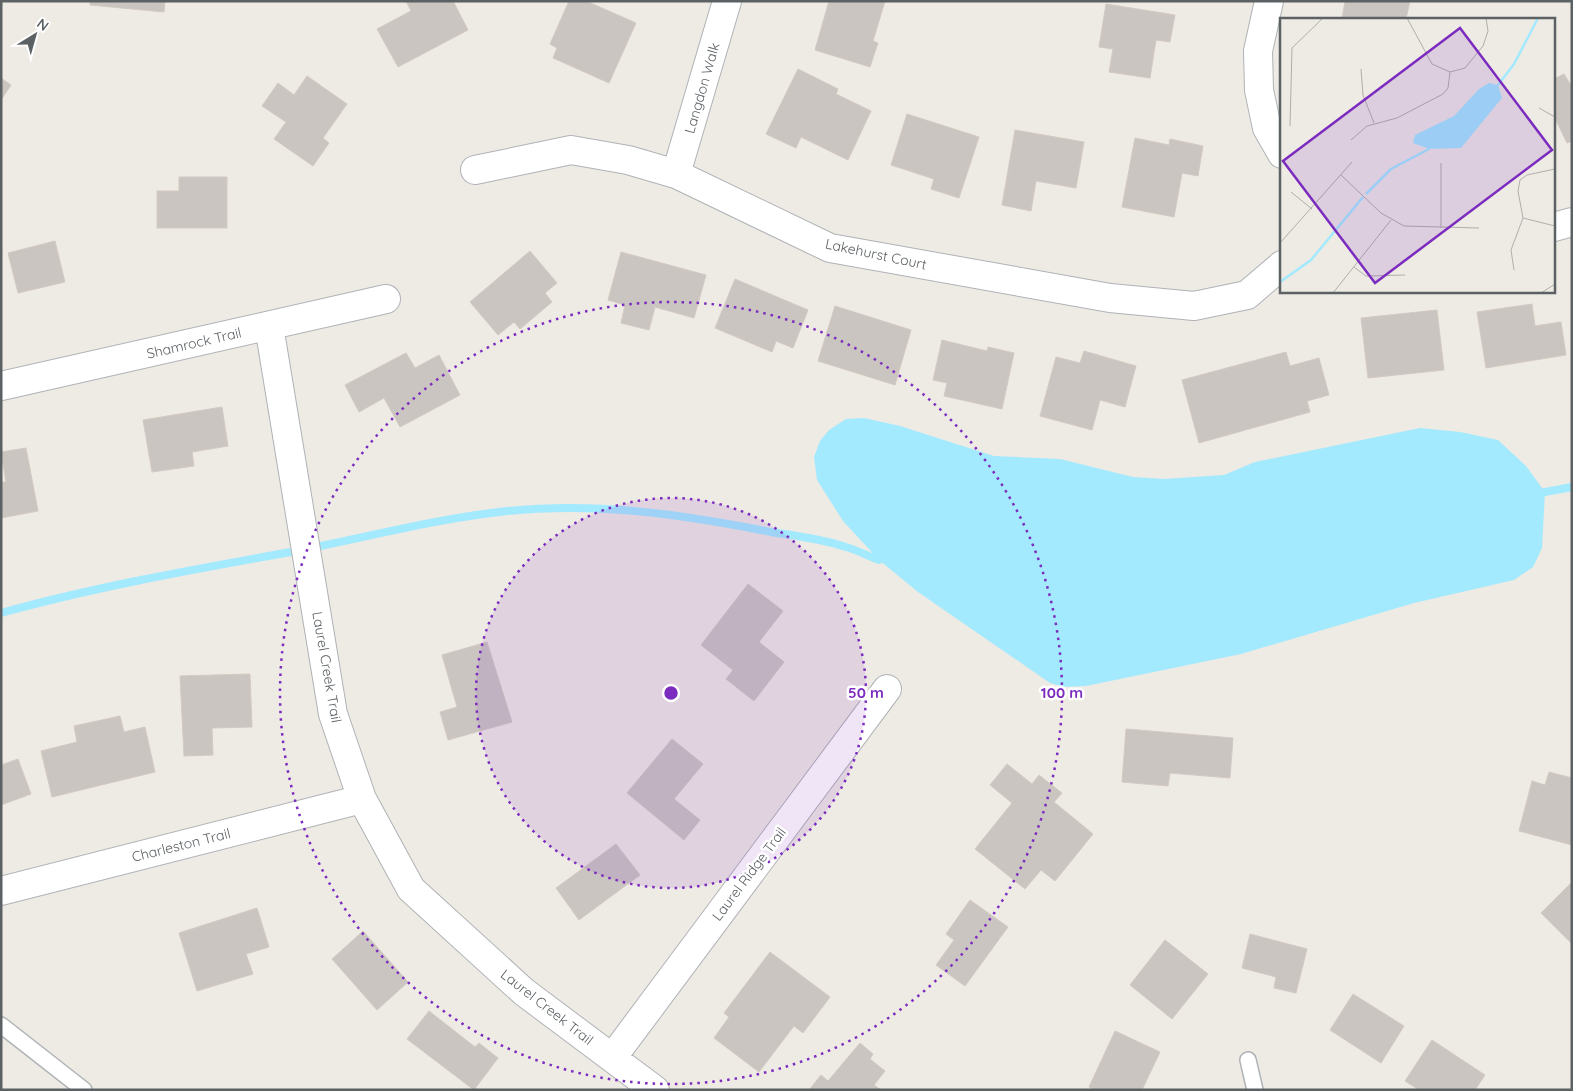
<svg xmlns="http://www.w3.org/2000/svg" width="1573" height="1091" font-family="Quicksand,sans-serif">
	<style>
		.water { fill: #a3eaff }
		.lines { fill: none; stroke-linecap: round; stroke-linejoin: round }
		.stream { stroke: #a3eaff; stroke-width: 8 }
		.building { fill: #cac5c1; stroke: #d3cac2 }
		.lane-casing { stroke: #afb3b6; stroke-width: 18 }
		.street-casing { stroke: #afb3b6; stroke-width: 30 }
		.lane { stroke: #fff; stroke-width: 15 }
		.street { stroke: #fff; stroke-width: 28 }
		.ring { fill: none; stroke: #7b2cbf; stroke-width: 2.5; stroke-dasharray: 2.5 5 }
		.labels { text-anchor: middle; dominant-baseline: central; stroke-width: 5; stroke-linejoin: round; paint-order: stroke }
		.street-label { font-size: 14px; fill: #5c6164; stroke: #fff }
		.inset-river { fill: none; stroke: #a3eaff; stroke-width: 2.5 }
		.inset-road { fill: none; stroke: #b0afad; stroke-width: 1 }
		.view { fill: #7b2cbf; fill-opacity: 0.15; stroke: #7b2cbf; stroke-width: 2.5 }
		.inset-edge { fill: none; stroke: #5c6164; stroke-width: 2.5 }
		.centre { fill: #7b2cbf; stroke: #fff; stroke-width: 2.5 }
		.ring-label { font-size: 15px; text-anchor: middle; font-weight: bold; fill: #7b2cbf; stroke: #fff; stroke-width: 5; stroke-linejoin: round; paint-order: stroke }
	</style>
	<rect width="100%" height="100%" fill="#eeeae4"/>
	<path class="water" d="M864 418 900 426 994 456 1060 459 1133 477 1164 479 1224 475 1255 462 1420 428 1460 432 1498 440 1526 466 1545 492 1542 548 1533 567 1514 580 1414 603 1241 654 1086 686 1064 687 1050 683 918 592 879 560 843 521 817 480 814 457 820 441 829 430 846 419Z"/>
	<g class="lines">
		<path class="stream" d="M1545 492 1572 487
			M1 613C98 586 197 569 296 551 364 538 430 520 499 512 593 501 679 514 771 532 796 536 822 539 846 547 857 550 868 556 879 560"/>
	</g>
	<path class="building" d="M90 1H165L164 12 90 5Z
		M406 1H453L468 30 398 67 377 29 411 11Z
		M569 1H586L636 23 609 83 553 58 557 48 550 44Z
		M829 1H885L873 41 878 43 870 67 815 50Z
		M1345 1H1410L1406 19H1342Z
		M1106 4 1175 15 1170 42 1156 40 1150 78 1109 72 1113 49 1099 47Z
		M798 69 838 89 836 94 871 111 848 160 801 137 796 148 766 134Z
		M1564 74 1572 87V141L1567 143 1554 116V79Z
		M307 76 347 104 323 138 329 143 313 166 274 139 286 122 262 106 278 83 294 95Z
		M1 78 11 85 1 100Z
		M907 114 979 137 959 198 931 189 934 179 891 165Z
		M1015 130 1084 142 1076 188 1036 181 1031 211 1002 205Z
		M1135 138 1169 145 1170 139 1203 146 1198 176 1182 173 1174 217 1122 207Z
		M179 177H227V228H157V191H179Z
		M55 241 65 282 18 293 8 253Z
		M530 251 557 283 545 293 552 302 520 329 514 322 498 335 470 302Z
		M621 252 706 275 694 318 655 307 649 330 621 323 625 305 608 300Z
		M735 279 808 310 793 348 776 341 772 352 715 328Z
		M1532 304 1535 326 1561 322 1566 355 1486 368 1477 312Z
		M835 306 911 330 895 385 818 361Z
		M1437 310 1444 370 1368 378 1361 318Z
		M942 340 987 351 988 347 1014 353 1002 409 944 396 947 383 933 380Z
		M1084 351 1136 366 1125 407 1100 400 1092 430 1040 416 1056 357 1080 363Z
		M1286 352 1290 366 1319 358 1329 395 1307 401 1310 412 1199 443 1182 380Z
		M406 353 415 368 439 355 460 395 400 427 384 398 359 412 345 385Z
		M222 407 228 446 192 452 194 466 152 472 143 420Z
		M26 448 38 511 1 518V482H6L1 452Z
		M748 584 783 611 759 642 784 662 754 701 726 679 733 670 701 645Z
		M487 642 512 722 448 740 440 712 457 707 442 655Z
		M250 674 252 727 212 728 213 755 184 756 180 676Z
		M120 716 124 732 145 727 155 772 52 797 41 751 77 742 74 726Z
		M1126 729 1233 738 1230 778 1170 773 1168 786 1122 782Z
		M672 739 703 764 674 799 700 820 684 840 627 793Z
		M18 759 31 794 1 805V765Z
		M1007 764 1032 784 1039 775 1062 793 1054 802 1093 834 1055 881 1041 870 1025 889 975 849 1012 803 990 785Z
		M1549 772 1572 778V845L1519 831 1532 781 1545 785Z
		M616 844 640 875 579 920 556 888Z
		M1572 882V944L1541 913Z
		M970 900 1008 927 965 986 936 965 954 940 946 934Z
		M257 908 269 947 246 954 253 974 197 991 179 933Z
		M363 931 408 982 377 1010 332 959Z
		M1250 934 1307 949 1296 993 1274 988 1276 977 1242 968Z
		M1165 940 1208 974 1172 1019 1130 985Z
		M770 952 830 997 803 1033 794 1026 759 1072 714 1038 729 1017 724 1013Z
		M1353 994 1404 1026 1381 1063 1330 1030Z
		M429 1011 475 1047 479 1043 498 1058 474 1090 407 1039Z
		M1115 1031 1160 1052 1142 1090H1094L1089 1087Z
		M1432 1040 1485 1075 1475 1090H1419L1405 1081Z
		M860 1043 873 1054 870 1059 885 1071 874 1085 881 1090H809L821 1075 828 1081Z"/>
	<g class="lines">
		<g class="lane-casing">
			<path id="lane" d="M1 1025 84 1090
				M1248 1060 1255 1090"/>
		</g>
		<g class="street-casing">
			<path id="street" d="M1269 1 1258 51 1259 90 1267 128 1282 154
				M475 170 571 150 628 160 676 174 830 248 1110 298 1194 306 1247 295 1282 265
				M676 174 727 1
				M1554 227 1572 222
				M269 326 333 714 362 799 411 889 524 992 655 1090
				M1 386 386 299
				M1 891 362 799
				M612 1058 887 689"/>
		</g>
		<use href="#lane" class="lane"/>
		<use href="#street" class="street"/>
	</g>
	<circle cx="671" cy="693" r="195" fill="#7b2cbf" fill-opacity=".12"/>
	<g class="ring">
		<circle cx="671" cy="693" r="195"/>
		<circle cx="671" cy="693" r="391"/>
	</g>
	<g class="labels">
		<g class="street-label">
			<text transform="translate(702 88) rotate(-74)">Langdon Walk</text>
			<text transform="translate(876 254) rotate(12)">Lakehurst Court</text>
			<text transform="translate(194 343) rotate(-13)">Shamrock Trail</text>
			<text transform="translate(327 667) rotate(80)">Laurel Creek Trail</text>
			<text transform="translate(181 845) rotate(-14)">Charleston Trail</text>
			<text transform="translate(749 874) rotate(-53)">Laurel Ridge Trail</text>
			<text transform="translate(547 1007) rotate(38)">Laurel Creek Trail</text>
		</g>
	</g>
	<g transform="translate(1280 18)">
		<rect width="275" height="275" fill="#eeeae4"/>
		<path d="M209 65 218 67 222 80 181 130 149 131 133 125 135 117 174 98 199 71Z" fill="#a3eaff"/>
		<path class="inset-river" d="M218 67 234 46 258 0M86 176 111 151 149 131M0 264 31 242 83 179"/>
		<path class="inset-road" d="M127 0 152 46 170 54 185 50 203 28 208 13 206 0M81 51 83 77 94 105M259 90 275 99M10 108 12 30 43 0M71 122 87 108 117 100 163 76 168 70 170 54M161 145V210M61 157 101 195 124 208 199 210M11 174 32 191M243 200 275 208M0 225 72 144M74 249 86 258 125 257M234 252 231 232 243 200 238 173 240 162 247 157 275 151M53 275 111 202M261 275 275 266"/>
		<path class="view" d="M180 10 272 132 95 265 3 143Z"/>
		<rect width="275" height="275" class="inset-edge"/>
	</g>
	<circle cx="671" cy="693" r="8" class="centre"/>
	<g class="ring-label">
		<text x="866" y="698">50 m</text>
		<text x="1062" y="698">100 m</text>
	</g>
	<rect width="1573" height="1091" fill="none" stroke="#5c6164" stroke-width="5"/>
	<g transform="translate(35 35) rotate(37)" stroke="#ffffff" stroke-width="4" paint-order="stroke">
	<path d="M0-4L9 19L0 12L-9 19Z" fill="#5c6164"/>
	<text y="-8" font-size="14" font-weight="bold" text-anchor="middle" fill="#5c6164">N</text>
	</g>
</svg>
